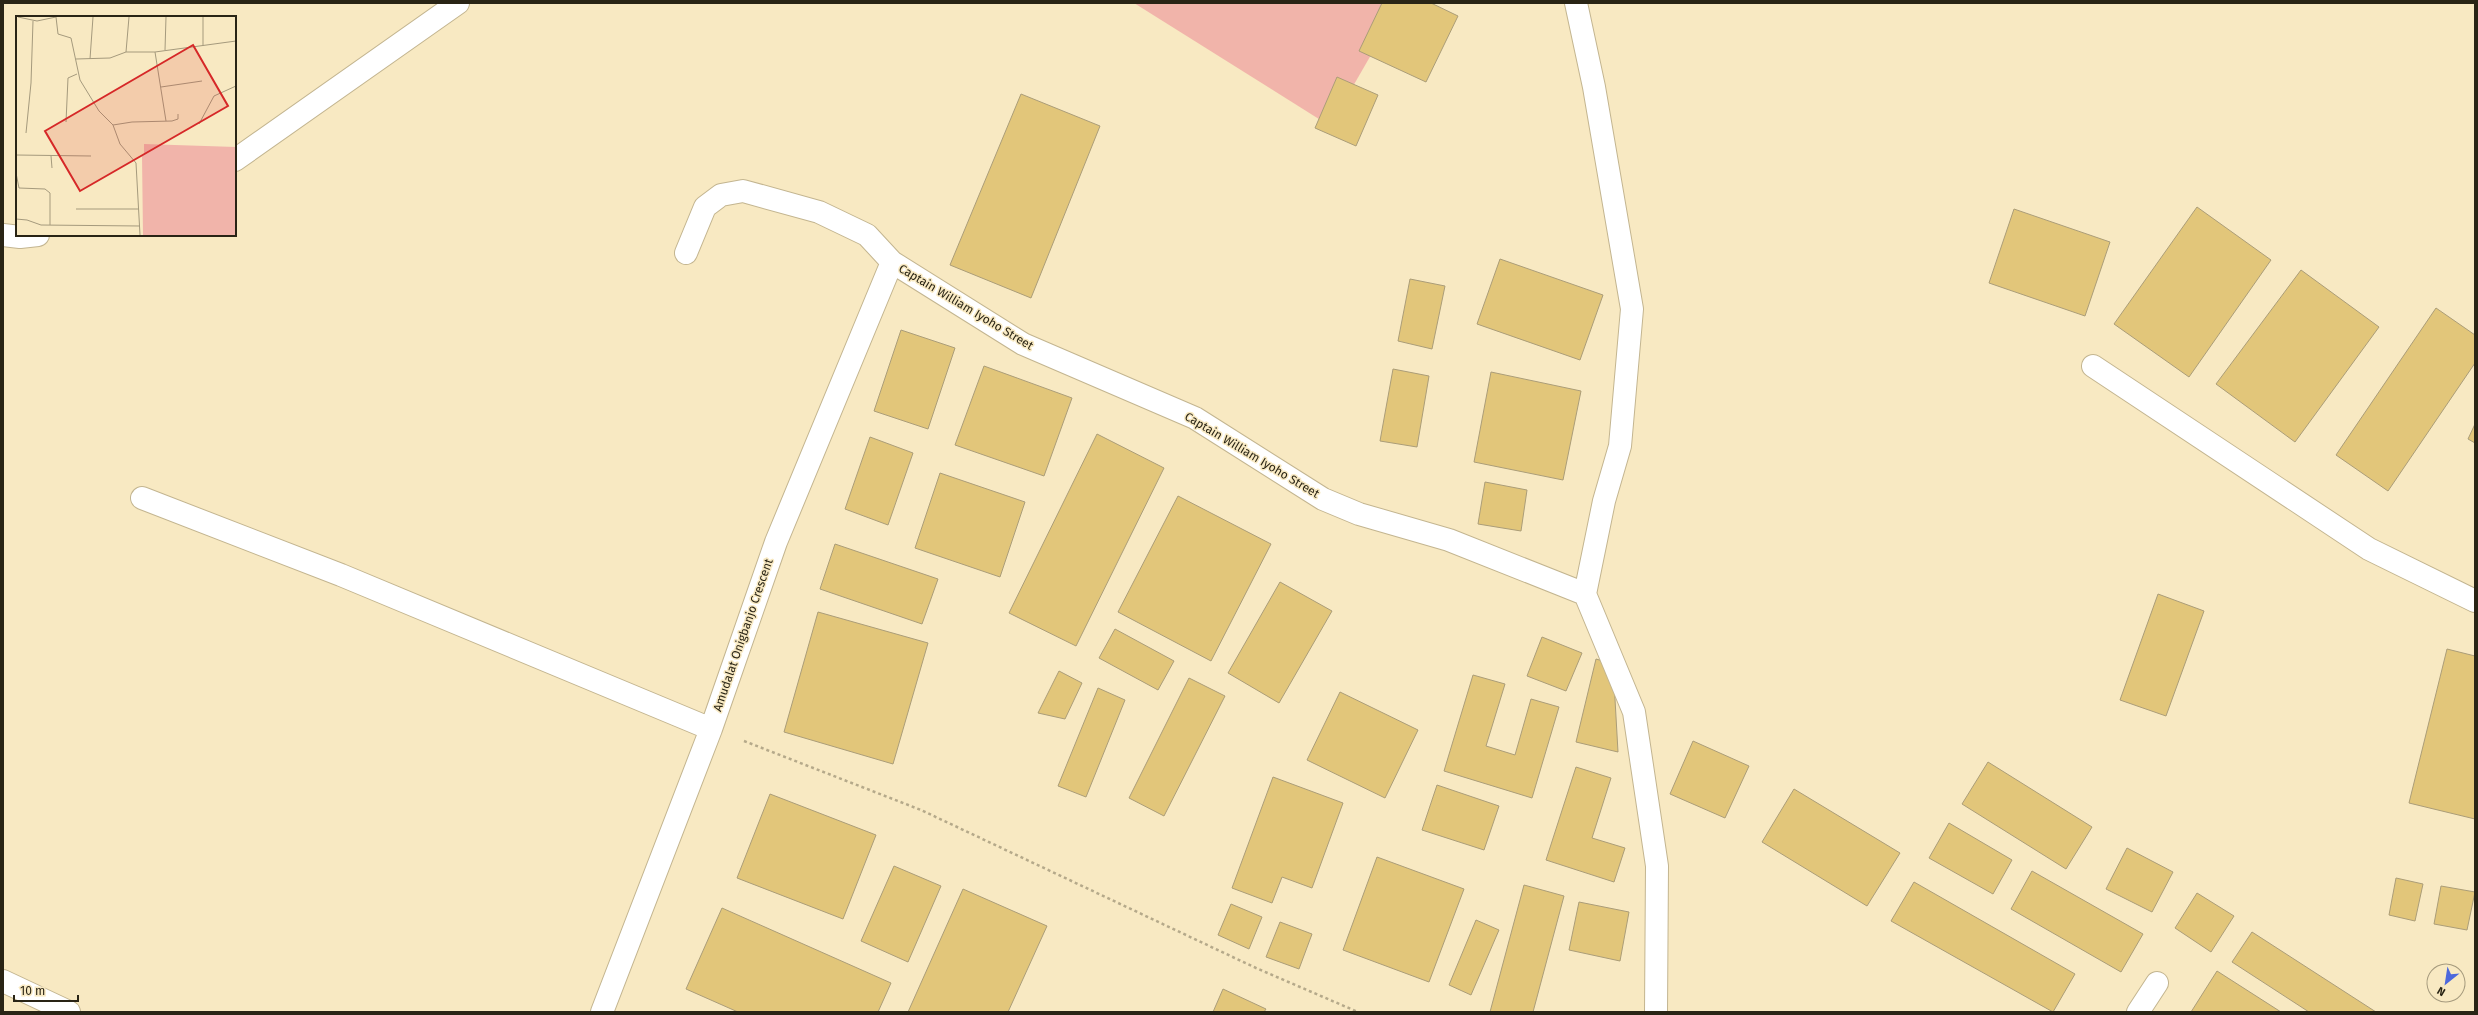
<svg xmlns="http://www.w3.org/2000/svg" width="2478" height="1015" font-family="'Fira Sans',sans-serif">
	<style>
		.green { fill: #f1b4aa }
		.building { fill: #e2c67a; stroke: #ab9d78 }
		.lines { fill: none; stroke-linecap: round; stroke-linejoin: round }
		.minor-casing { stroke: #c3b590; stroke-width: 24 }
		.path { stroke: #b5a98a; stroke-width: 2.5; stroke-dasharray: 3 3; stroke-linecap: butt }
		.minor { stroke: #fff; stroke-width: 22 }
		.labels { text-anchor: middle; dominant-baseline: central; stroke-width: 3; stroke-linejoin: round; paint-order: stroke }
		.street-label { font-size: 12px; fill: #292415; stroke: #f8e9c2 }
		.inset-road { fill: none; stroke: #a59a7d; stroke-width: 1 }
		.view { fill: #d62828; fill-opacity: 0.15; stroke: #d62828; stroke-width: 2 }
		.inset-edge { fill: none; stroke: #292415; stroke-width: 2 }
	</style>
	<rect width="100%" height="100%" fill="#f8e9c2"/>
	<path class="green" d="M1134 3H1401L1330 126Z"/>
	<path class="building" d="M1382 3H1431L1458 16 1426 82 1359 51Z
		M1337 77 1378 95 1356 146 1315 128Z
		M1021 94 1100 126 1031 298 950 265Z
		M2197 207 2271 260 2189 377 2114 324Z
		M2014 209 2110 242 2085 316 1989 283Z
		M1500 259 1603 295 1580 360 1477 324Z
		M2301 270 2379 327 2295 442 2216 384Z
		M1410 279 1445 286 1432 349 1398 341Z
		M2436 308 2475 335V363L2388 491 2336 455Z
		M901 330 955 348 928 429 874 411Z
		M984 366 1072 398 1044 476 955 445Z
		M1393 369 1429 376 1417 447 1380 441Z
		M1491 372 1581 391 1563 480 1474 462Z
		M2475 424V443L2468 439Z
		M1097 434 1164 468 1076 646 1009 613Z
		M870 437 913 453 888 525 845 509Z
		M940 473 1025 502 1000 577 915 548Z
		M1485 482 1527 490 1521 531 1478 524Z
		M1178 496 1271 544 1211 661 1118 612Z
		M835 544 938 579 922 624 820 589Z
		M1280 582 1332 611 1279 703 1228 673Z
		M2158 594 2204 611 2166 716 2120 700Z
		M818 612 928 643 893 764 784 732Z
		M1115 629 1174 661 1158 690 1099 658Z
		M1542 637 1582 653 1566 691 1527 676Z
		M2447 649 2475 656V819L2409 803Z
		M1596 659 1613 664 1618 752 1576 742Z
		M1059 671 1082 683 1065 719 1038 713Z
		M1473 675 1505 684 1486 746 1515 755 1531 699 1559 707 1532 798 1444 771Z
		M1189 678 1225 696 1164 816 1129 798Z
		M1098 688 1125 700 1086 797 1058 786Z
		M1340 692 1418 730 1385 798 1307 760Z
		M1693 741 1749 766 1725 818 1670 794Z
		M1988 762 2092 827 2066 869 1962 804Z
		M1576 767 1611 778 1592 838 1625 848 1614 882 1546 860Z
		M1273 777 1343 803 1312 888 1282 877 1272 903 1232 888Z
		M1437 785 1499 806 1484 850 1422 830Z
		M1794 789 1900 853 1867 906 1762 842Z
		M770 794 876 835 843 919 737 878Z
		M1949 823 2012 860 1993 894 1929 858Z
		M2127 848 2173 872 2152 912 2106 889Z
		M1377 857 1464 889 1429 982 1343 950Z
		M894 866 941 886 908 962 861 941Z
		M2032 871 2143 934 2121 972 2011 909Z
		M2396 878 2423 884 2415 921 2389 915Z
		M1914 882 2075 974 2053 1012 1891 921Z
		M1524 885 1564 896 1533 1012H1490Z
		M2441 886 2475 892 2467 930 2434 924Z
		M963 889 1047 926 1008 1012H908Z
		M2197 893 2234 916 2211 952 2175 928Z
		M1579 902 1629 912 1620 961 1569 950Z
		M1231 904 1262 917 1249 949 1218 935Z
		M722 908 891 983 878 1012H738L686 989Z
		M1476 920 1499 930 1471 995 1449 985Z
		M1280 922 1312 934 1299 969 1266 957Z
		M2252 932 2376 1012H2309L2232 962Z
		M2217 971 2281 1012H2191Z
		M1223 989 1266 1009 1264 1012H1213Z"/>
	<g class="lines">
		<g class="minor-casing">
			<path id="minor" d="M1576 3 1594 87 1632 309 1620 446 1604 501 1585 594 1634 712 1657 866 1656 1012
				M235 160 458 3
				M3 235 20 237 38 235
				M686 253 705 207 721 195 743 191 819 212 867 235 892 262 1023 344 1195 418 1323 499 1359 514 1449 540 1585 594
				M2093 366 2369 549 2475 601
				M142 498 341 575 711 729
				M3 981 69 1012
				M602 1012 711 729 776 542 892 262
				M2138 1012 2157 983"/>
		</g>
		<path class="path" d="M744 741 921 810 1256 968 1358 1012"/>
		<use href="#minor" class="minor"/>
	</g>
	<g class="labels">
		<g class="street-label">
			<text transform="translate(966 307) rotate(31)">Captain William Iyoho Street</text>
			<text transform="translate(1252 455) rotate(31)">Captain William Iyoho Street</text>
			<text transform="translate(743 635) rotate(-71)">Amudalat Onigbanjo Crescent</text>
		</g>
	</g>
	<g transform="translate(16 16)">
		<rect width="220" height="220" fill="#f8e9c2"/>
		<path d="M128 128 220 131V219H127L126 140 128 139Z" fill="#f1b4aa"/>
		<path class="inset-road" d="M2 1 21 5 40 1M40 1 42 18 55 22 64 64 83 95 97 109 104 128 120 147 124 219M113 1 110 36H139M187 1V30M149 34 150 1M60 43 94 42 110 36M74 43 77 1M145 71 186 65M150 105 139 36 220 25M50 106 52 62 61 58M183 108 198 80 220 70M97 109 116 106 156 105 162 103V98M10 117 15 67 17 5M0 139 75 140M35 140 36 152M0 157 3 172 29 173 34 177V209M60 193H123M0 203 11 204 25 209 124 210"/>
		<path class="view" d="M177 29 212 90 64 175 29 115Z"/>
		<rect width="220" height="220" class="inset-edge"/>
	</g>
	<rect width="2478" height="1015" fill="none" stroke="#292415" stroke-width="8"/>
	<g transform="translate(2446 983) rotate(210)"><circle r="19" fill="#f8e9c2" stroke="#a59a7d"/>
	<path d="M0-3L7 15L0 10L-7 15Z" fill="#4d68dc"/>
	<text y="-6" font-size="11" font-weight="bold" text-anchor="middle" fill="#292415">N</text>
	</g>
	<path d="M14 995v6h64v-6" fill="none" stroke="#292415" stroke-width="2"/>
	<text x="20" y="995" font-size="12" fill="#292415" stroke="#f8e9c2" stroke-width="3" paint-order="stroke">10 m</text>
</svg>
